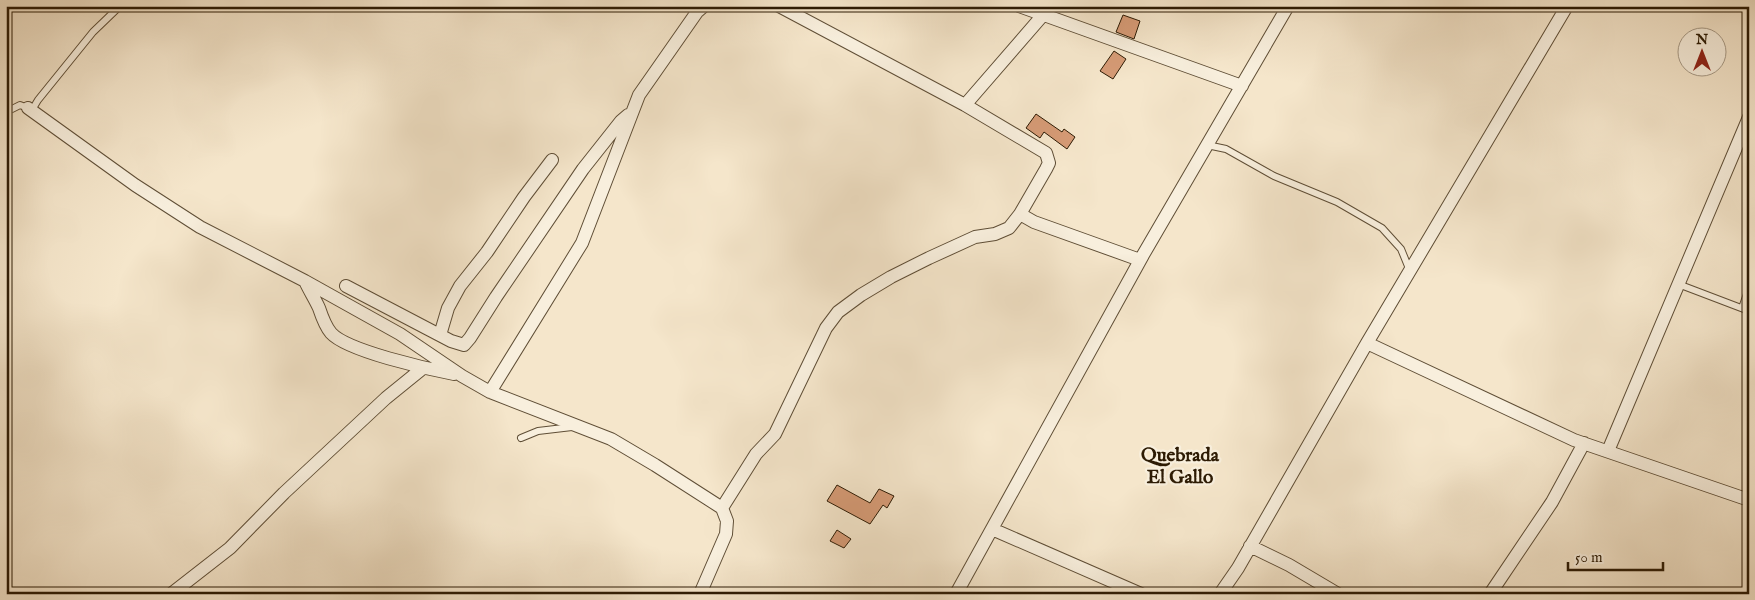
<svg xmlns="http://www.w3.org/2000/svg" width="1755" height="600" font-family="'IM FELL English',serif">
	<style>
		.building { fill: #d69b76; stroke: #2d1b04 }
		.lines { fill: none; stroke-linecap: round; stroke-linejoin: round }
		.service-casing { stroke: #5f4e36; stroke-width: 8 }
		.minor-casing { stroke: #5f4e36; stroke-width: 14 }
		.service { stroke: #f8efdd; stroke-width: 6 }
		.minor { stroke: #f8efdd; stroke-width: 12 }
		.labels { text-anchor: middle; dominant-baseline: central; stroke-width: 4.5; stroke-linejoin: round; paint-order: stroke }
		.neighbourhood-label { font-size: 19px; font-weight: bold; fill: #2d1b04; stroke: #f8efdd }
	</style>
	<rect width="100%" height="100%" fill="#f5e6cb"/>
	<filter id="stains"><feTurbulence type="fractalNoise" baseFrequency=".004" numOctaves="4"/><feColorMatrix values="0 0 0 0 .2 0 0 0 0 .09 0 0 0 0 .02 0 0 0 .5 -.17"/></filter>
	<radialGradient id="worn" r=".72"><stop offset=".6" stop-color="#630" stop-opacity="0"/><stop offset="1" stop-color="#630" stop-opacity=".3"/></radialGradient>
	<path class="building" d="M1123 15 1140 21 1134 39 1116 32Z
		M1114 51 1126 59 1113 79 1100 71Z
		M1036 114 1062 132 1064 129 1075 137 1067 149 1044 132 1040 138 1026 128Z
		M837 485 870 503 879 489 894 496 887 508 883 505 870 524 827 501Z
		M837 530 851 539 844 548 830 541Z"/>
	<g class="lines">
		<g class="service-casing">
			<path id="service" d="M32 110 38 100 93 32 120 6
				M6 112 20 105 28 108
				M1207 145 1226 149 1274 176 1337 202 1382 228 1401 249 1410 271
				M1678 284 1749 311
				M1742 308 1749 288
				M521 438 538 431 572 427"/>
		</g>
		<g class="minor-casing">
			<path id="minor" d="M779 6 965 105 1046 153 1049 163 1046 169 1020 214 1034 222 1140 260
				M1019 6 1242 86
				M965 105 1043 15
				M28 108 135 185 200 227 305 281 400 334 462 376 490 392 611 439 655 465 722 508 727 521 726 534 700 594
				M305 281C309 290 315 299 319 308 322 317 325 326 331 333 347 351 428 369 454 374
				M346 286 451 341 464 345 470 338 496 297 583 169 621 121 628 115
				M440 335 448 308 460 286 487 252 524 197 552 160
				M1367 343 1574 440 1749 500
				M490 392 582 243 639 95 697 12 704 6
				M1608 451 1749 117
				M722 508 756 454 775 434 826 328 838 312 861 295 891 277 929 258 975 237 995 234 1009 228 1020 214
				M992 529 1141 594
				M1250 546 1289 565 1338 594
				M171 594 230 548 284 493 386 398 423 368
				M956 594 1143 255 1288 6
				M1220 594 1238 568 1367 343 1567 6
				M1490 594 1552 502 1584 443"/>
		</g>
		<use href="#service" class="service"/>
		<use href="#minor" class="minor"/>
	</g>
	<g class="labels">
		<g class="neighbourhood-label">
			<text x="1180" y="456">Quebrada<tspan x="1180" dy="22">El Gallo</tspan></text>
		</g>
	</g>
	<rect width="1755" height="600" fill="none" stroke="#f5e6cb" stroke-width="25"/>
	<rect x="8" y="8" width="1740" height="585" fill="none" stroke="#2d1b04" stroke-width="2.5"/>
	<rect x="12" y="12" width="1730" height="575" fill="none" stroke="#2d1b04"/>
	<g transform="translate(1702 52)"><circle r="24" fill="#f8efdd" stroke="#a79a86"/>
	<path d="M0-4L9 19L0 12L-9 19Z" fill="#8f2418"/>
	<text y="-8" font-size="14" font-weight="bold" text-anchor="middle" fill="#2d1b04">N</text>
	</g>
	<path d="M1568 562v8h95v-8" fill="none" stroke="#2d1b04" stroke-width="2.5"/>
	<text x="1575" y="562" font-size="15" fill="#2d1b04" stroke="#f8efdd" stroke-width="4" paint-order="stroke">50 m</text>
	<rect width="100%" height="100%" filter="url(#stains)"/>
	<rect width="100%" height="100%" fill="url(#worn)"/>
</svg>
